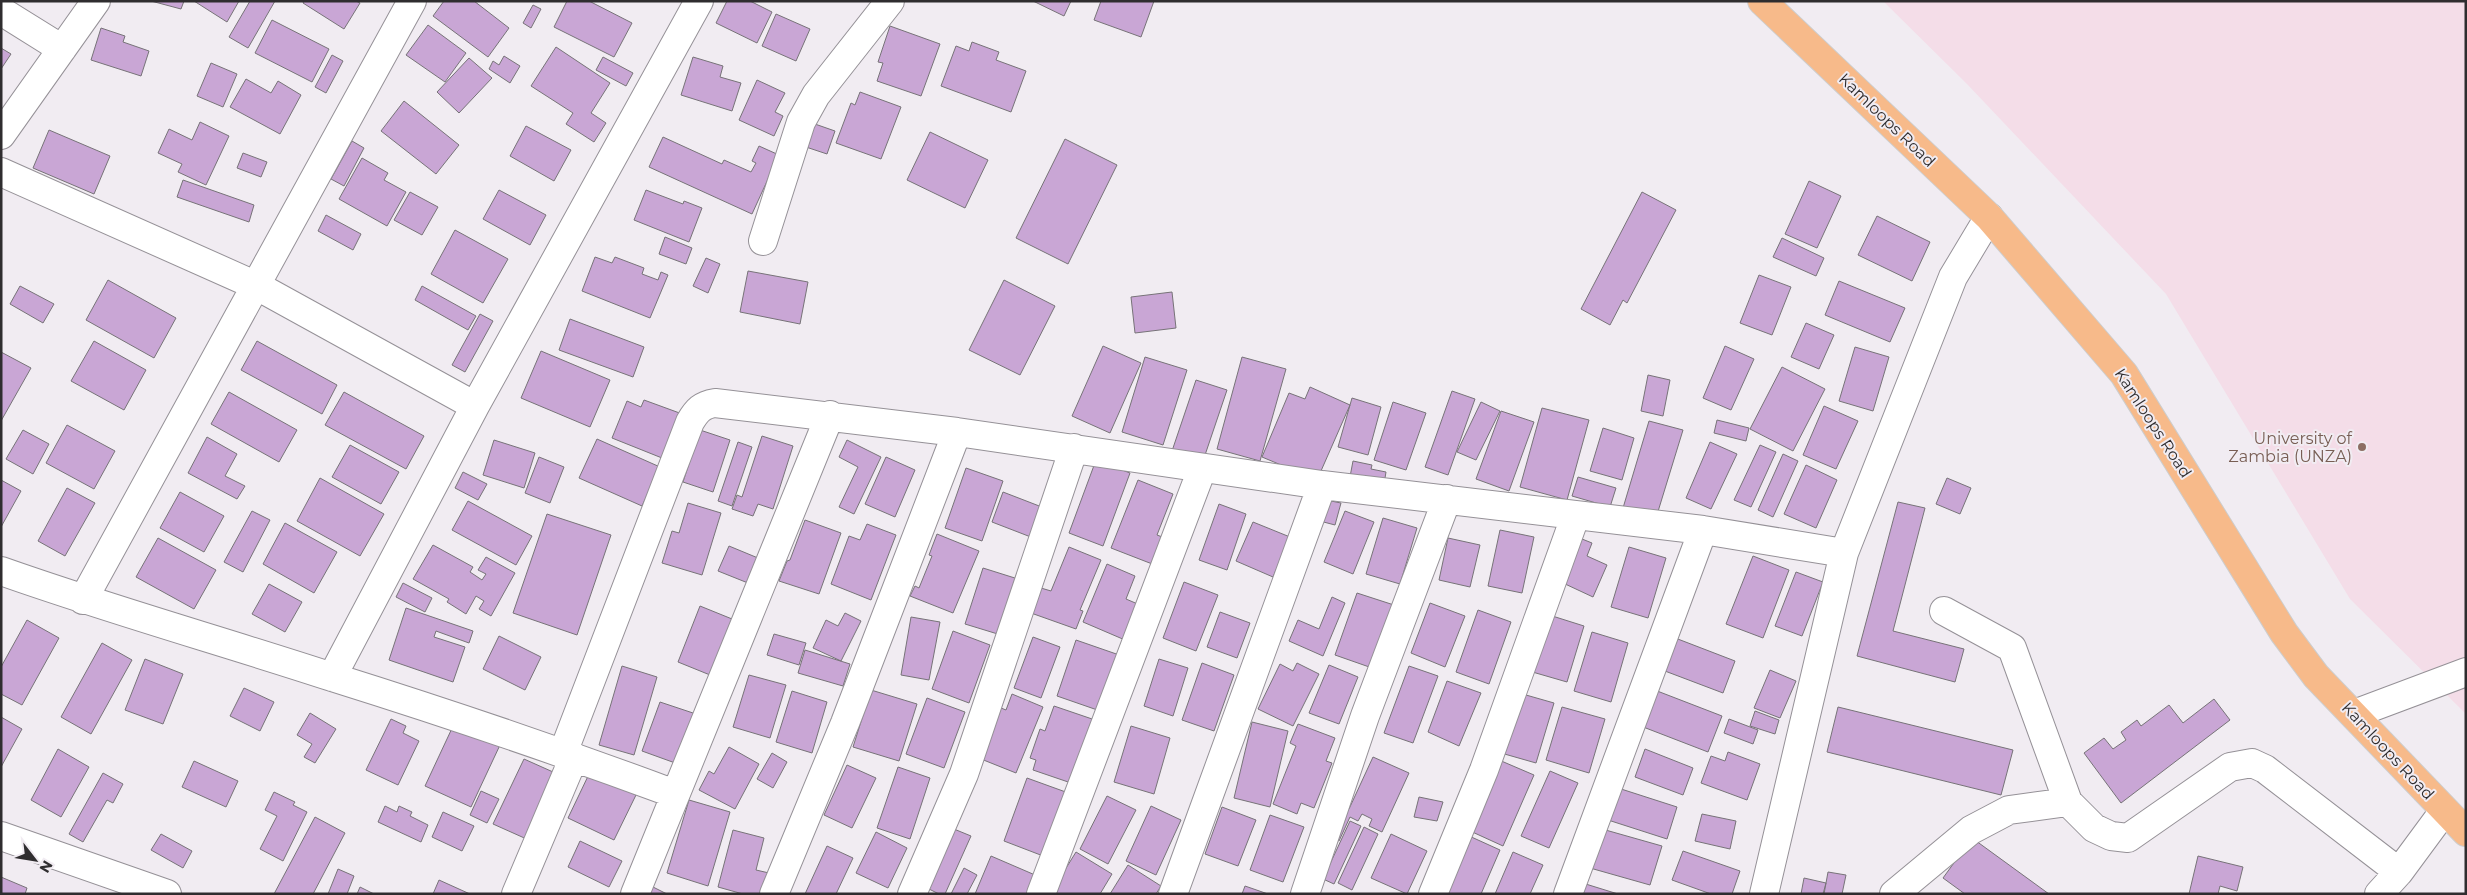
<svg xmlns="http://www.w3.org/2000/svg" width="2467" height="895" font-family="Montserrat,sans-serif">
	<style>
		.education { fill: #f4dde8 }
		.building { fill: #c9a6d5; stroke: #777378 }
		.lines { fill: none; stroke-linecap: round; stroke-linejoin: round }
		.minor-casing { stroke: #959197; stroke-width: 30 }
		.major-casing { stroke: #cdcdcd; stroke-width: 30 }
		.minor { stroke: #fff; stroke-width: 28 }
		.major { stroke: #f7ba8a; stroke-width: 28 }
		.education-dot { fill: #8d6e63; stroke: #f1ecf2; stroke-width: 2 }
		.labels { text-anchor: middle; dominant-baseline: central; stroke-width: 4; stroke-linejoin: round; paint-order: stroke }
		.street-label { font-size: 16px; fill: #2f2d2f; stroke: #f1ecf2 }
		.education-label { font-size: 16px; fill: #785e54; stroke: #f1ecf2; text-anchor: end }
	</style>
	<rect width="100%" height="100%" fill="#f1ecf2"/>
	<path class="education" d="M1883 1H2466V714L2350 599 2166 294 1967 84Z"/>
	<path class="building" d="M151 1H184L181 9Z
		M194 1H239L227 22Z
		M250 1H275L248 48 229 37Z
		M304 1H356L360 3 344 29 303 3Z
		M444 1H474L509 28 488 57 433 16Z
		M567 1H589L632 23 614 57 554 27Z
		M727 1H750L772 12 757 43 716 23Z
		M1033 1H1071L1064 16Z
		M1101 1H1154L1141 37 1094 20Z
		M533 5 541 9 531 28 523 23Z
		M776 14 810 29 796 61 762 46Z
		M272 20 329 49 312 82 255 53Z
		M428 25 466 53 445 82 406 55Z
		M890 26 940 44 921 96 877 81 883 63 878 62Z
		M101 28 125 36 123 42 149 51 141 76 91 60Z
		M972 42 999 52 996 60 1026 71 1011 112 941 86 956 46 969 51Z
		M556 47 610 83 591 113 606 123 594 142 566 124 573 113 531 86Z
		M1 48 11 54 1 69Z
		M332 55 343 61 326 93 315 87Z
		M504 56 520 66 510 83 489 69 493 61 499 65Z
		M603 57 633 73 626 86 596 70Z
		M693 57 723 66 720 77 741 83 732 111 681 95Z
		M469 58 492 78 459 113 437 92Z
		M211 63 237 74 223 107 197 96Z
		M246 79 271 93 278 81 301 95 280 134 230 107Z
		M757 80 785 93 775 112 783 116 774 136 739 120Z
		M860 92 901 107 881 159 836 143 851 103 855 105Z
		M404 101 459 145 436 174 381 131Z
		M200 122 229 136 206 185 178 172 182 164 158 153 169 129 192 140Z
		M812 123 835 131 827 154 803 146Z
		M526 126 571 150 554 181 510 156Z
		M49 130 110 156 94 194 33 168Z
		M930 132 988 160 965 208 907 180Z
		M663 137 722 164 724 160 751 172 756 163 752 161 759 146 779 155 752 214 649 167Z
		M1065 139 1117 165 1068 264 1016 238Z
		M352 141 364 148 344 186 331 179Z
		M243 153 267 162 261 177 237 168Z
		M362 158 388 173 384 180 406 192 387 226 339 199Z
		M183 180 254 205 249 222 177 197Z
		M1809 181 1841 196 1817 248 1785 234Z
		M499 190 546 215 530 245 483 219Z
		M646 190 683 204 684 201 702 208 689 242 634 220Z
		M410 192 438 207 422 235 394 220Z
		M1642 192 1676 210 1627 303 1623 300 1610 325 1581 309Z
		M326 215 361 234 353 250 318 231Z
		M1877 216 1930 242 1912 281 1858 255Z
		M455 230 508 259 483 303 431 274Z
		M665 237 692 248 686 264 659 254Z
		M1782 238 1824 258 1816 276 1773 257Z
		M595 257 612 263 615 257 644 268 642 274 658 280 661 272 668 275 650 318 582 291Z
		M706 258 720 264 708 293 693 286Z
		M748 271 808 282 800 324 740 312Z
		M1759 275 1791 287 1772 335 1740 323Z
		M108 280 176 318 154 358 86 320Z
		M1004 280 1055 306 1020 375 969 350Z
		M1839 281 1905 308 1890 342 1825 315Z
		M20 286 54 304 43 323 10 304Z
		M422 286 476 316 468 330 415 300Z
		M1172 292 1176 328 1135 333 1131 297Z
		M480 314 493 321 465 372 452 365Z
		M570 319 644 347 633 377 559 350Z
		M1806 323 1834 335 1819 369 1791 357Z
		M94 341 146 370 124 410 71 381Z
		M257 341 337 385 322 414 241 370Z
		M1103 346 1141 363 1110 433 1072 416Z
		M1725 346 1754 359 1731 410 1703 398Z
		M1855 347 1889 357 1873 411 1839 401Z
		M541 351 610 380 590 427 521 398Z
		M1 352 31 368 1 421Z
		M1145 357 1187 370 1163 445 1122 432Z
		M1242 357 1286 369 1260 461 1217 449Z
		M1782 367 1825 389 1793 451 1750 429Z
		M1648 375 1670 380 1663 416 1641 411Z
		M1196 380 1227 390 1203 461 1172 451Z
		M1310 387 1350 405 1317 480 1262 457 1289 393 1305 399Z
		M1452 391 1475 399 1448 475 1425 467Z
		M229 392 297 430 279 462 211 424Z
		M344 392 424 436 406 469 325 425Z
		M1352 398 1381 407 1368 455 1338 447Z
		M644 400 685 415 667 460 612 438 627 401 641 407Z
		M1393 402 1426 413 1406 470 1374 460Z
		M1481 402 1500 411 1476 460 1457 452Z
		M1824 406 1858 421 1836 469 1803 455Z
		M1542 408 1589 420 1567 500 1520 487Z
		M1501 411 1534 422 1509 491 1476 479Z
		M1717 420 1749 428 1746 441 1714 433Z
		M1649 421 1683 430 1656 518 1623 508Z
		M67 425 115 451 94 489 46 463Z
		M1603 428 1634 438 1622 480 1590 471Z
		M23 430 49 444 33 474 6 459Z
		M700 430 730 440 713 492 683 482Z
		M762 436 793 446 773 509 758 504 753 516 732 509 737 495 742 497Z
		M207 437 237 454 225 476 245 486 237 499 188 473Z
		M597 439 660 467 642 506 579 478Z
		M494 440 535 453 524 488 483 475Z
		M847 440 881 457 854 514 839 507 858 467 839 457Z
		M738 442 752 447 732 506 718 501Z
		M1710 442 1737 454 1711 509 1686 498Z
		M350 445 399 472 381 504 332 477Z
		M1760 445 1776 452 1751 507 1734 500Z
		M1783 454 1798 461 1773 517 1758 510Z
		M539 457 564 467 550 503 525 493Z
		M886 457 915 470 895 517 865 504Z
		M1096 460 1130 473 1103 546 1069 533Z
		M1353 461 1372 465 1371 469 1386 472 1384 484 1349 482Z
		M1806 465 1837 480 1816 528 1784 514Z
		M966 468 1003 481 982 541 945 528Z
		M463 472 487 484 478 500 455 488Z
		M1578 477 1616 488 1610 507 1572 496Z
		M320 478 384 514 360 556 297 521Z
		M1947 478 1971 488 1960 514 1936 504Z
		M1 480 21 491 1 527Z
		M1138 480 1173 494 1157 535 1170 540 1160 567 1111 548Z
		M67 488 95 503 65 556 38 541Z
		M180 492 224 516 204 552 160 528Z
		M1003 492 1047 509 1036 539 992 522Z
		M1321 499 1341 503 1335 525 1316 520Z
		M468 501 532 536 516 565 452 530Z
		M1898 502 1925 508 1893 631 1964 649 1955 682 1857 656Z
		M688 503 721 513 702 575 662 563 672 531 679 533Z
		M1219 504 1246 514 1227 570 1199 560Z
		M252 511 270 520 243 572 224 562Z
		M1345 511 1374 522 1353 574 1324 562Z
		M547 514 611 535 577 635 513 613Z
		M1383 518 1417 528 1400 584 1366 574Z
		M805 520 841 533 819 594 779 581 787 561 790 560Z
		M1253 522 1290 537 1273 577 1236 561Z
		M285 523 337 552 314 593 263 564Z
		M867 524 896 535 871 600 831 584 849 536 860 540Z
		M1500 530 1534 537 1522 593 1488 586Z
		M937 534 979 551 953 613 910 596 915 586 919 588 932 556 929 555Z
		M158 538 216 570 194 609 136 577Z
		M1448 538 1480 545 1470 587 1439 580Z
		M1582 539 1592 543 1587 556 1607 565 1593 597 1563 583Z
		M433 545 473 567 470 572 482 580 486 574 478 570 486 557 515 573 491 616 479 609 484 601 476 596 466 614 447 602 449 599 413 579Z
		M729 546 758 558 748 583 718 571Z
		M1069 547 1101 560 1080 610 1083 611 1076 629 1031 613 1041 588 1051 591Z
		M1629 547 1666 558 1648 618 1611 607Z
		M1753 556 1789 570 1763 638 1726 624Z
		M1107 564 1135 576 1126 599 1140 605 1125 640 1083 622Z
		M983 568 1018 579 1001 635 965 624Z
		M1796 572 1823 582 1802 636 1775 626Z
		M1184 582 1218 595 1196 651 1163 638Z
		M403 583 432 598 425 612 396 597Z
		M269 584 302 602 285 632 252 614Z
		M1357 593 1397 606 1375 669 1335 655Z
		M1332 597 1345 603 1323 656 1289 641 1298 620 1319 629Z
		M1430 603 1465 616 1445 667 1411 653Z
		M700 606 737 621 715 677 678 662Z
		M406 608 473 631 469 643 436 631 434 637 465 647 453 682 389 660Z
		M1478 610 1511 622 1489 684 1456 672Z
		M1220 612 1250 623 1237 658 1207 647Z
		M845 613 861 621 841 661 813 648 826 620 838 626Z
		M1546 614 1584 626 1567 682 1529 671Z
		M911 617 940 622 929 680 901 675Z
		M27 620 59 638 22 705 1 694V667Z
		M953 631 990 645 969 703 932 689Z
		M1592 632 1628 643 1611 702 1574 691Z
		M774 634 806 643 799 665 767 655Z
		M499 636 541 657 525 690 483 669Z
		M1670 636 1735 661 1723 693 1657 668Z
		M1033 637 1060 647 1041 698 1014 688Z
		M1076 640 1125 657 1106 713 1057 696Z
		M102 643 132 660 91 734 61 717Z
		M805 650 850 664 843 686 798 673Z
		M145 659 183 674 163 724 125 710Z
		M1159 659 1188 668 1173 716 1144 706Z
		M1202 663 1234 675 1214 731 1182 720Z
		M1297 663 1319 674 1293 726 1258 709 1280 664 1293 671Z
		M1329 665 1358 677 1339 724 1309 713Z
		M622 666 657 677 634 755 599 745Z
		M1409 666 1438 676 1413 743 1384 733Z
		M1770 670 1796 681 1780 718 1754 708Z
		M749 675 786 685 770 738 733 727Z
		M1447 681 1481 693 1459 746 1428 732Z
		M244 688 274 702 260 731 230 716Z
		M1652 689 1722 716 1708 752 1638 725Z
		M871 690 917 704 899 761 853 747Z
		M792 691 827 702 812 753 776 742Z
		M1519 693 1554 703 1536 763 1501 753Z
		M1012 694 1043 707 1016 773 981 759 1001 708 1006 710Z
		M927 698 965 712 944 768 906 754Z
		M2214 699 2230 720 2121 803 2084 753 2104 738 2113 749 2126 740 2121 732 2137 720 2141 726 2169 705 2183 723Z
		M660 702 696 714 678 764 642 751Z
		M1054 706 1098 721 1077 785 1033 770 1036 760 1030 758 1040 729 1045 731Z
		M1562 707 1605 719 1589 773 1546 760Z
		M1838 707 2013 750 2001 795 1827 752Z
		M1755 711 1779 720 1775 734 1750 726Z
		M310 713 336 729 315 763 304 757 312 744 297 735Z
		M1 717 22 729 1 767Z
		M391 719 406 726 403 733 419 741 398 785 366 770Z
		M1729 719 1758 730 1753 744 1724 733Z
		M1252 722 1288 731 1270 807 1234 798Z
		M454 724 500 745 471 807 425 786Z
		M1298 724 1335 738 1326 761 1332 763 1314 808 1301 803 1297 814 1273 804 1296 746 1290 743Z
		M1131 726 1170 738 1154 794 1114 782Z
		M729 747 759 764 735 809 699 790 709 771 714 774Z
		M58 749 89 767 61 817 31 800Z
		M1645 749 1693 768 1683 795 1635 777Z
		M1728 752 1760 764 1747 800 1701 783 1711 756 1725 761Z
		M772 753 787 762 773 788 757 779Z
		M1373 757 1409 773 1382 832 1369 826 1372 819 1362 814 1358 821 1350 817 1339 841 1326 835 1340 805 1349 809Z
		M524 759 562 776 531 841 493 824Z
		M1499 760 1534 775 1503 846 1468 830Z
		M194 761 238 781 226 807 182 787Z
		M847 765 876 778 852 828 824 815Z
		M898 767 930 778 910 839 877 828Z
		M1550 771 1578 783 1549 848 1521 836Z
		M590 772 636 795 614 840 568 818Z
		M103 773 123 784 113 803 107 800 83 842 69 834Z
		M1027 778 1074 795 1051 859 1004 841Z
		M1618 788 1677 807 1667 839 1608 820Z
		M481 791 499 799 487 823 470 815Z
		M274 792 295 802 293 805 307 812 283 861 260 849 277 816 265 810Z
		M1107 796 1136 810 1108 864 1080 849Z
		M1419 797 1443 802 1437 821 1414 817Z
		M689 800 730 812 708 886 667 873Z
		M385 806 397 812 399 806 412 812 410 816 428 825 421 842 378 822Z
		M1151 806 1181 820 1156 875 1126 861Z
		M1222 807 1256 820 1238 866 1205 854Z
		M443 812 474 826 462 851 432 837Z
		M1702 814 1736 821 1730 849 1695 841Z
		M1270 815 1304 827 1283 882 1250 870Z
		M315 817 345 833 313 894H274Z
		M1350 821 1361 826 1334 884 1323 879Z
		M949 827 971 836 945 894H939L923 886Z
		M1364 827 1378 834 1352 890 1338 883Z
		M1602 829 1662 846 1650 885 1590 868Z
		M733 830 764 838 756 870 769 873 764 894H743L718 887Z
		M876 832 907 848 888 888 856 873Z
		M161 834 192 851 183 868 151 850Z
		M1391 834 1427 851 1407 894 1371 878Z
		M1467 835 1500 850 1481 894H1447Z
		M1972 838 2049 894H1965L1943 878Z
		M580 841 622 861 609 887 568 867Z
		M827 846 853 858 836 894H805Z
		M1683 851 1740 871 1732 894H1711L1672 880Z
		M1076 852 1112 874 1100 894H1050Z
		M1513 852 1543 865 1530 894H1495Z
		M991 856 1042 878 1035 894H975Z
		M2198 856 2243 867 2237 891 2220 886 2218 894H2189Z
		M1128 865 1161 886 1156 894H1110Z
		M964 868 977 875 967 894H951Z
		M338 869 354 876 347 894H328Z
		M1828 872 1846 875 1842 894H1824Z
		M1 877 27 888 25 894H1Z
		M1804 878 1826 883 1823 894H1801Z
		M439 880 470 894H433Z
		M1576 881 1618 894H1573Z
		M651 886 667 894H647Z
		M1245 886 1268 894H1242Z
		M360 887 374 894H357Z"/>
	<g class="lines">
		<g class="minor-casing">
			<path id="minor" d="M1 11 62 49
				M1 135 96 1
				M1 172 257 286 475 406
				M763 241 801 122 816 95 890 1
				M1 571C111 610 222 641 332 677 447 713 562 752 675 794
				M83 600 412 1
				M1944 611 2012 648 2068 802 2094 828 2111 836 2128 838 2230 767 2252 763 2265 769 2399 872
				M332 677 475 406 699 1
				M2354 714 2466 672
				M563 753 690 422C697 410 702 405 715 403L957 432 1322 485 1703 530 1844 553
				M1 836 167 894
				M516 894 574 757
				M635 894 830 415
				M774 894 845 723 957 432
				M912 894 964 774 1074 448
				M1041 894 1202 469
				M1173 894 1322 485
				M1305 894 1365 716 1447 499
				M1433 894 1484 770 1575 517
				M1568 894 1703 530
				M1764 894 1844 553 1953 277 1989 217
				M1894 894 1971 830 2009 810 2068 802
				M2379 894 2399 872 2444 811"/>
		</g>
		<g class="major-casing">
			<path id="major" d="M1762 1 1989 217 2124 374 2284 633 2316 676 2466 832"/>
		</g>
		<use href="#minor" class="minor"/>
		<use href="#major" class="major"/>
	</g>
	<circle class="education-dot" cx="2362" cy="447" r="5"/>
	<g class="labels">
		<g class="street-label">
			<text transform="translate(1887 120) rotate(44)">Kamloops Road</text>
			<text transform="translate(2153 423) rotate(57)">Kamloops Road</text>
			<text transform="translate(2388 751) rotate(47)">Kamloops Road</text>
		</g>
		<g class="education-label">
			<text x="2352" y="438">University of<tspan x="2352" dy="18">Zambia (UNZA)</tspan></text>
		</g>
	</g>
	<rect width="2467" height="895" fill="none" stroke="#2f2d2f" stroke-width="5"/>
	<g transform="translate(35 860) rotate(121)" stroke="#f1ecf2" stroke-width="4" paint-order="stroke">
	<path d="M0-4L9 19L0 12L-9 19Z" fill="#2f2d2f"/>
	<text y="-8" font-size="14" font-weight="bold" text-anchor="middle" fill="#2f2d2f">N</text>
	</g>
</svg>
